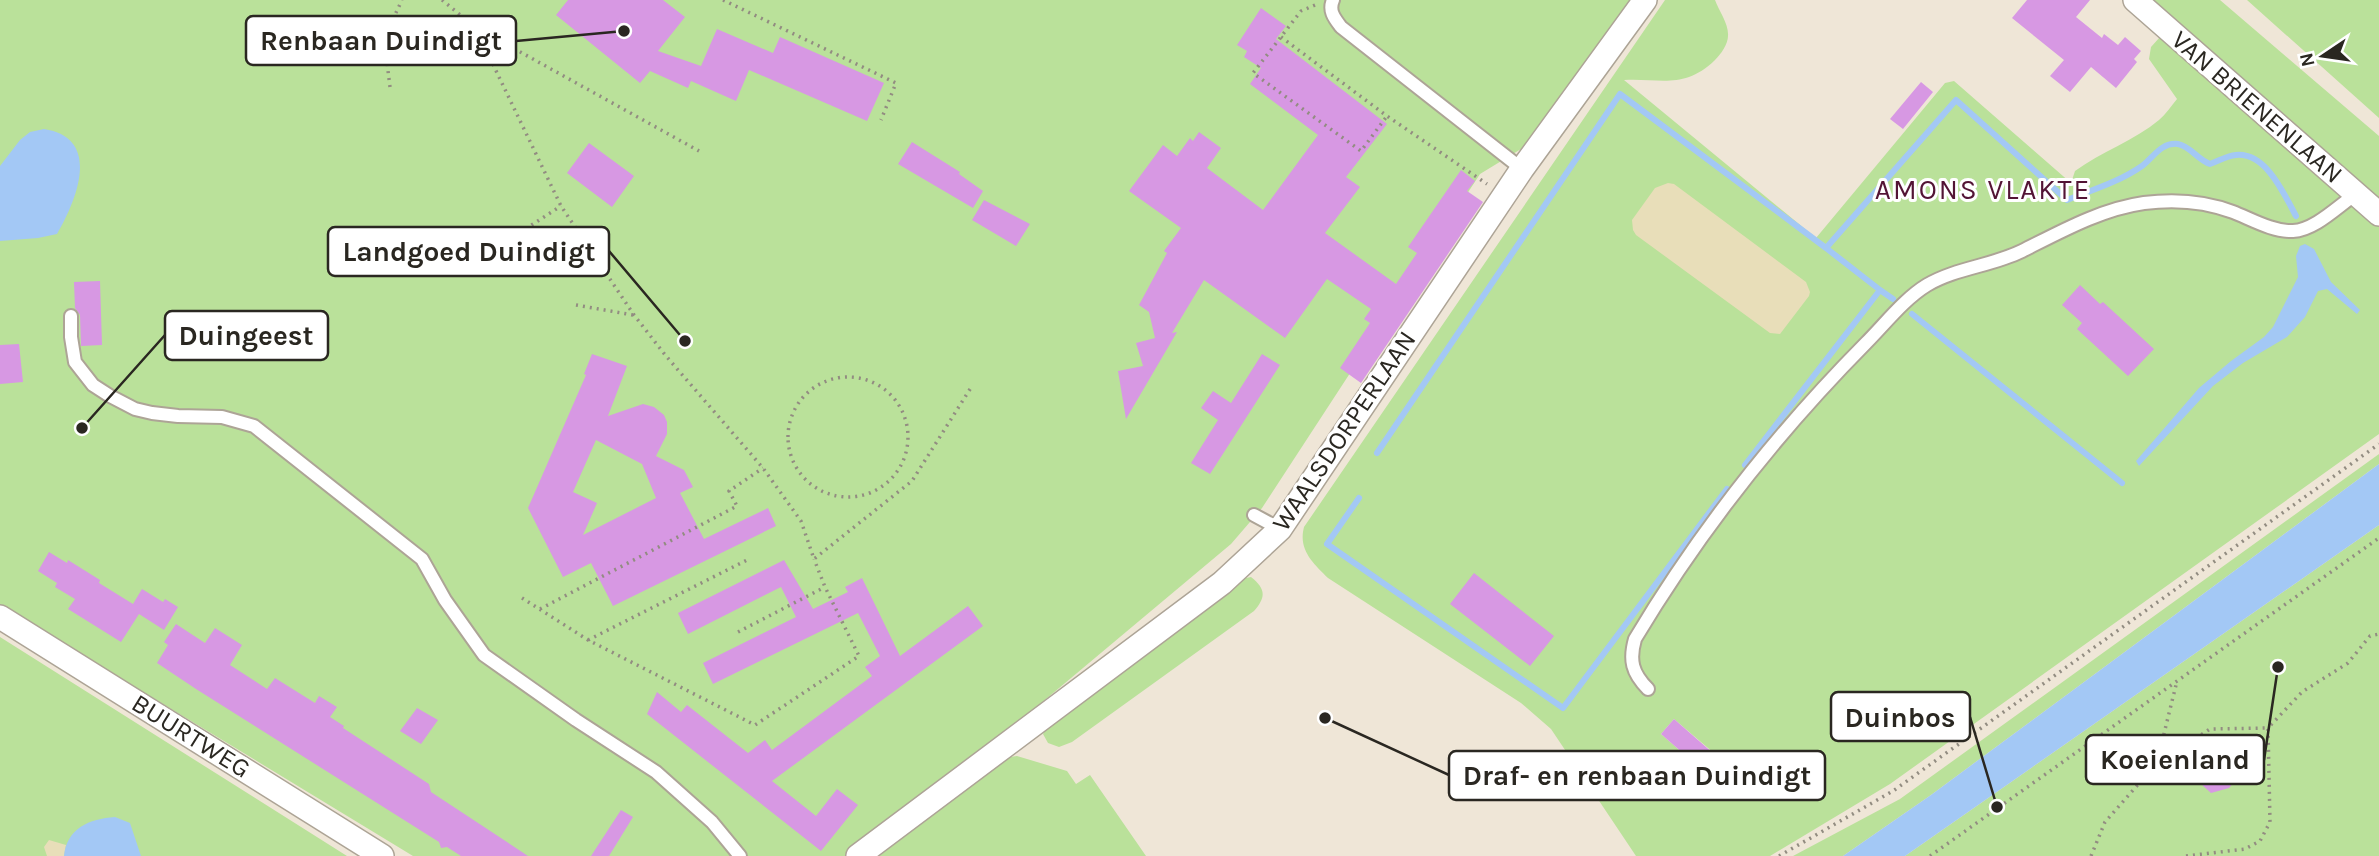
<svg xmlns="http://www.w3.org/2000/svg" width="2379" height="856" font-family="Karla,sans-serif">
	<style>
		.green { fill: #bae19a; fill-rule: evenodd }
		.sand { fill: #e8deb9 }
		.water { fill: #a3c8f5 }
		.lines { fill: none; stroke-linecap: round; stroke-linejoin: round }
		.stream { stroke: #a3c8f5; stroke-width: 6 }
		.building { fill: #d798e3; fill-rule: evenodd }
		.lane-casing { stroke: #ada496; stroke-width: 16 }
		.street-casing { stroke: #ada496; stroke-width: 26 }
		.path { stroke: #928c81; stroke-width: 3.5; stroke-dasharray: 2 5; stroke-linecap: butt }
		.lane { stroke: #fff; stroke-width: 12 }
		.street { stroke: #fff; stroke-width: 23 }
		.labels { text-anchor: middle; dominant-baseline: central; stroke-width: 6; stroke-linejoin: round; paint-order: stroke }
		.street-label { font-size: 26px; fill: #2a2721; stroke: #fff }
		.neighbourhood-label { font-size: 28px; letter-spacing: 2px; fill: #531435; stroke: #fff }
		.leader { fill: none; stroke: #2a2721; stroke-width: 2.5 }
		.callout-dot { fill: #2a2721; stroke: #fff; stroke-width: 2.5 }
		.callout { fill: #fff; stroke: #2a2721; stroke-width: 2.5 }
		.callout-label { font-size: 28px; text-anchor: middle; font-weight: bold; fill: #2a2721 }
	</style>
	<rect width="100%" height="100%" fill="#efe6d7"/>
	<path class="green" d="M0 0H1635L1521 149 1480 174 1262 508 1231 544 1040 704 1041 706 846 856H413L0 605Z
		M1665 0H1715C1719 11 1729 24 1728 36 1728 44 1721 54 1715 60 1684 90 1660 78 1624 80L1816 238 1945 83 1954 81 2071 183 2075 171C2101 152 2135 140 2159 120 2166 114 2171 106 2177 99L2149 59 2151 47 2160 37 2379 227V434L1890 784 1770 856H1636L1551 729 1521 703 1328 578C1313 563 1298 550 1304 527ZM1674 719 1722 760 1709 776 1661 734Z
		M2144 0H2220L2379 136V202Z
		M2247 0H2379V118Z
		M2379 454V464L1931 795 1843 856H1793L1900 799Z
		M2379 525V856H1905Z
		M1251 577C1266 589 1266 597 1254 611L1072 742 1059 747 1048 743 1043 734 1049 723 1241 579Z
		M0 637 347 856H0Z
		M1017 756 1067 771 1076 784 1090 775 1146 856H879L1010 757Z"/>
	<path class="sand" d="M1668 183 1674 184 1806 282 1810 292 1809 296 1780 334 1770 333 1636 235 1633 230 1632 220 1655 188Z
		M49 840 66 845 64 856H47L44 847Z"/>
	<path class="water" d="M44 129C103 138 76 201 57 234L38 238 0 241V166L20 140 30 132Z
		M2305 244 2314 249 2331 282 2360 310 2357 314 2327 289 2318 291 2305 317 2287 337 2243 363 2213 386 2139 466 2136 461 2199 388 2231 361 2264 337 2273 327 2298 277 2296 256 2300 246Z
		M2379 464V525L1905 856H1843L1931 795Z
		M115 817 130 823 141 856H64C67 828 89 819 115 817Z"/>
	<g class="lines">
		<path class="stream" d="M1880 290 1893 299
			M1912 314 2122 483
			M1377 453 1620 94 1826 248
			M1745 465 1880 290 1826 248 1956 100 2067 200C2092 190 2119 182 2142 166 2153 158 2161 142 2178 144 2190 146 2198 160 2210 164 2219 161 2226 156 2236 155 2266 152 2284 194 2296 216
			M1359 498 1327 544 1563 708 1727 489"/>
	</g>
	<path class="building" d="M568 0H663L685 17 658 51 701 66 717 29 773 53 780 37 884 83 867 121 749 70 736 101 691 81 688 88 650 71 640 83 556 15Z
		M2027 0H2090L2076 17 2102 38 2104 34 2118 45 2125 37 2141 51 2134 59 2137 62 2116 88 2091 67 2070 92 2050 76 2064 60 2012 18Z
		M1261 8 1286 26 1276 39 1387 124 1346 177 1360 187 1325 233 1396 284 1417 253 1408 247 1461 170 1475 181 1467 191 1483 202 1361 383 1340 368 1370 323 1364 319 1371 309 1327 279 1285 338 1204 280 1172 333 1177 332 1126 419 1118 371 1143 366 1136 343 1155 338 1149 312 1139 305 1167 253 1164 251 1181 228 1129 191 1163 145 1177 156 1190 138 1193 141 1199 132 1221 148 1207 168 1263 210 1318 135 1250 84 1261 68 1244 57 1247 51 1237 45Z
		M1921 82 1933 92 1903 129 1890 119Z
		M912 142 960 172 959 174 983 191 973 208 898 164Z
		M589 143 634 176 612 207 567 173Z
		M984 200 1030 224 1016 246 972 220Z
		M100 281 102 345 81 346 80 315 75 308 74 282Z
		M2080 285 2100 304 2103 302 2154 349 2128 376 2077 329 2082 323 2062 305Z
		M19 344 23 382 0 384V345Z
		M592 354 627 366 608 416 643 404 654 407 664 415 667 422V434L656 456 684 470 693 487 680 493 704 539 768 508 776 526 613 606 591 563 563 577 528 508 586 375 584 374ZM596 440 642 464 656 498 583 535 597 503 573 492Z
		M1262 354 1280 365 1210 474 1191 463 1218 420 1201 408 1213 391 1231 403Z
		M49 552 67 563 68 560 100 580 99 583 133 604 142 589 163 602 165 599 178 607 164 630 139 614 121 642 68 609 75 599 55 587 57 583 38 571Z
		M784 560 813 609 848 592 845 587 862 578 900 656 968 606 983 626 772 781 816 816 837 789 858 805 821 851 647 714 657 692 681 712 687 705 748 753 765 740 772 750 872 676 865 667 880 656 858 613 713 684 703 663 796 617 781 587 688 634 678 613Z
		M1474 573 1554 636 1530 666 1450 604Z
		M176 624 205 643 215 628 242 645 230 665 267 689 275 678 315 703 319 696 337 707 330 717 344 726 343 728 429 784 431 792 528 856H461L447 847 441 848 439 842 196 689 157 663 168 645 164 642Z
		M417 708 438 720 421 744 400 731Z
		M1674 719 1722 761 1709 776 1661 734Z
		M2225 746 2245 769 2229 788 2211 793 2190 774 2211 752Z
		M621 810 633 817 609 856H591Z"/>
	<g class="lines">
		<g class="lane-casing">
			<path id="lane" d="M1333 0C1328 11 1335 19 1341 27L1522 169
				M71 316V337L75 362 93 385 110 396 135 409 152 413 178 416 222 417 254 426 422 559 445 600 484 655 576 720 656 772 712 822 740 856
				M1254 515 1280 529
				M1648 689C1632 673 1629 660 1635 639 1699 532 1779 431 1866 343 1885 324 1904 299 1927 285 1956 268 1991 266 2022 251 2060 232 2101 209 2144 203 2175 199 2204 201 2233 212 2251 219 2273 232 2293 231 2315 230 2338 206 2356 194"/>
		</g>
		<g class="street-casing">
			<path id="street" d="M2135 0 2379 214
				M0 617 382 856
				M858 856 1222 583 1280 529 1522 169 1645 0"/>
		</g>
		<path class="path" d="M442 0 475 27 561 206 634 315 666 356 763 468 801 521 814 559 912 481 972 386
			M723 0 896 83 881 120
			M1315 5 1301 11 1253 73 1361 151 1387 116
			M477 28 699 151
			M1281 37 1387 116 1487 184
			M390 87 384 38 402 0
			M502 244 561 206
			M576 305 633 315
			M788 437a60 60 0 1 1 120 0a60 60 0 1 1-120 0Z
			M522 598 588 640 755 725 859 656 825 587 814 559
			M540 609 737 506 729 491 763 468
			M738 632 825 587
			M588 640 749 559
			M2157 762 2177 681
			M1779 856 1893 791 2379 444
			M1930 856 2379 538
			M2091 856 2105 822 2156 764 2210 729 2268 728
			M2186 856 2245 849 2260 841 2270 822 2268 728 2302 692 2348 663 2370 636 2379 634"/>
		<use href="#lane" class="lane"/>
		<use href="#street" class="street"/>
	</g>
	<g class="labels">
		<g class="street-label">
			<text transform="translate(2257 107) rotate(41)">VAN BRIENENLAAN</text>
			<text transform="translate(1344 431) rotate(-56)">WAALSDORPERLAAN</text>
			<text transform="translate(191 736) rotate(32)">BUURTWEG</text>
		</g>
		<g class="neighbourhood-label">
			<text x="1983" y="189">AMONS VLAKTE</text>
		</g>
	</g>
	<path class="leader" d="M624 31L516 41M685 341L609 251M82 428L165 335M1997 807L1970 717M2278 667L2264 760M1325 718L1449 775"/>
	<g class="callout-dot">
		<circle cx="624" cy="31" r="7"/>
		<circle cx="685" cy="341" r="7"/>
		<circle cx="82" cy="428" r="7"/>
		<circle cx="1997" cy="807" r="7"/>
		<circle cx="2278" cy="667" r="7"/>
		<circle cx="1325" cy="718" r="7"/>
	</g>
	<g class="callout">
		<rect x="246" y="16" width="270" height="49" rx="7"/>
		<rect x="328" y="227" width="281" height="49" rx="7"/>
		<rect x="165" y="311" width="163" height="49" rx="7"/>
		<rect x="1831" y="692" width="139" height="49" rx="7"/>
		<rect x="2086" y="735" width="178" height="49" rx="7"/>
		<rect x="1449" y="751" width="376" height="49" rx="7"/>
	</g>
	<g class="callout-label">
		<text x="381" y="50">Renbaan Duindigt</text>
		<text x="469" y="261">Landgoed Duindigt</text>
		<text x="246" y="345">Duingeest</text>
		<text x="1900" y="727">Duinbos</text>
		<text x="2175" y="769">Koeienland</text>
		<text x="1637" y="785">Draf- en renbaan Duindigt</text>
	</g>
	<g transform="translate(2323 56) rotate(257)" stroke="#ffffff" stroke-width="5" paint-order="stroke">
	<path d="M0-5L12 26L0 18L-12 26Z" fill="#2a2721"/>
	<text y="-10" font-size="19" font-weight="bold" text-anchor="middle" fill="#2a2721">N</text>
	</g>
</svg>
